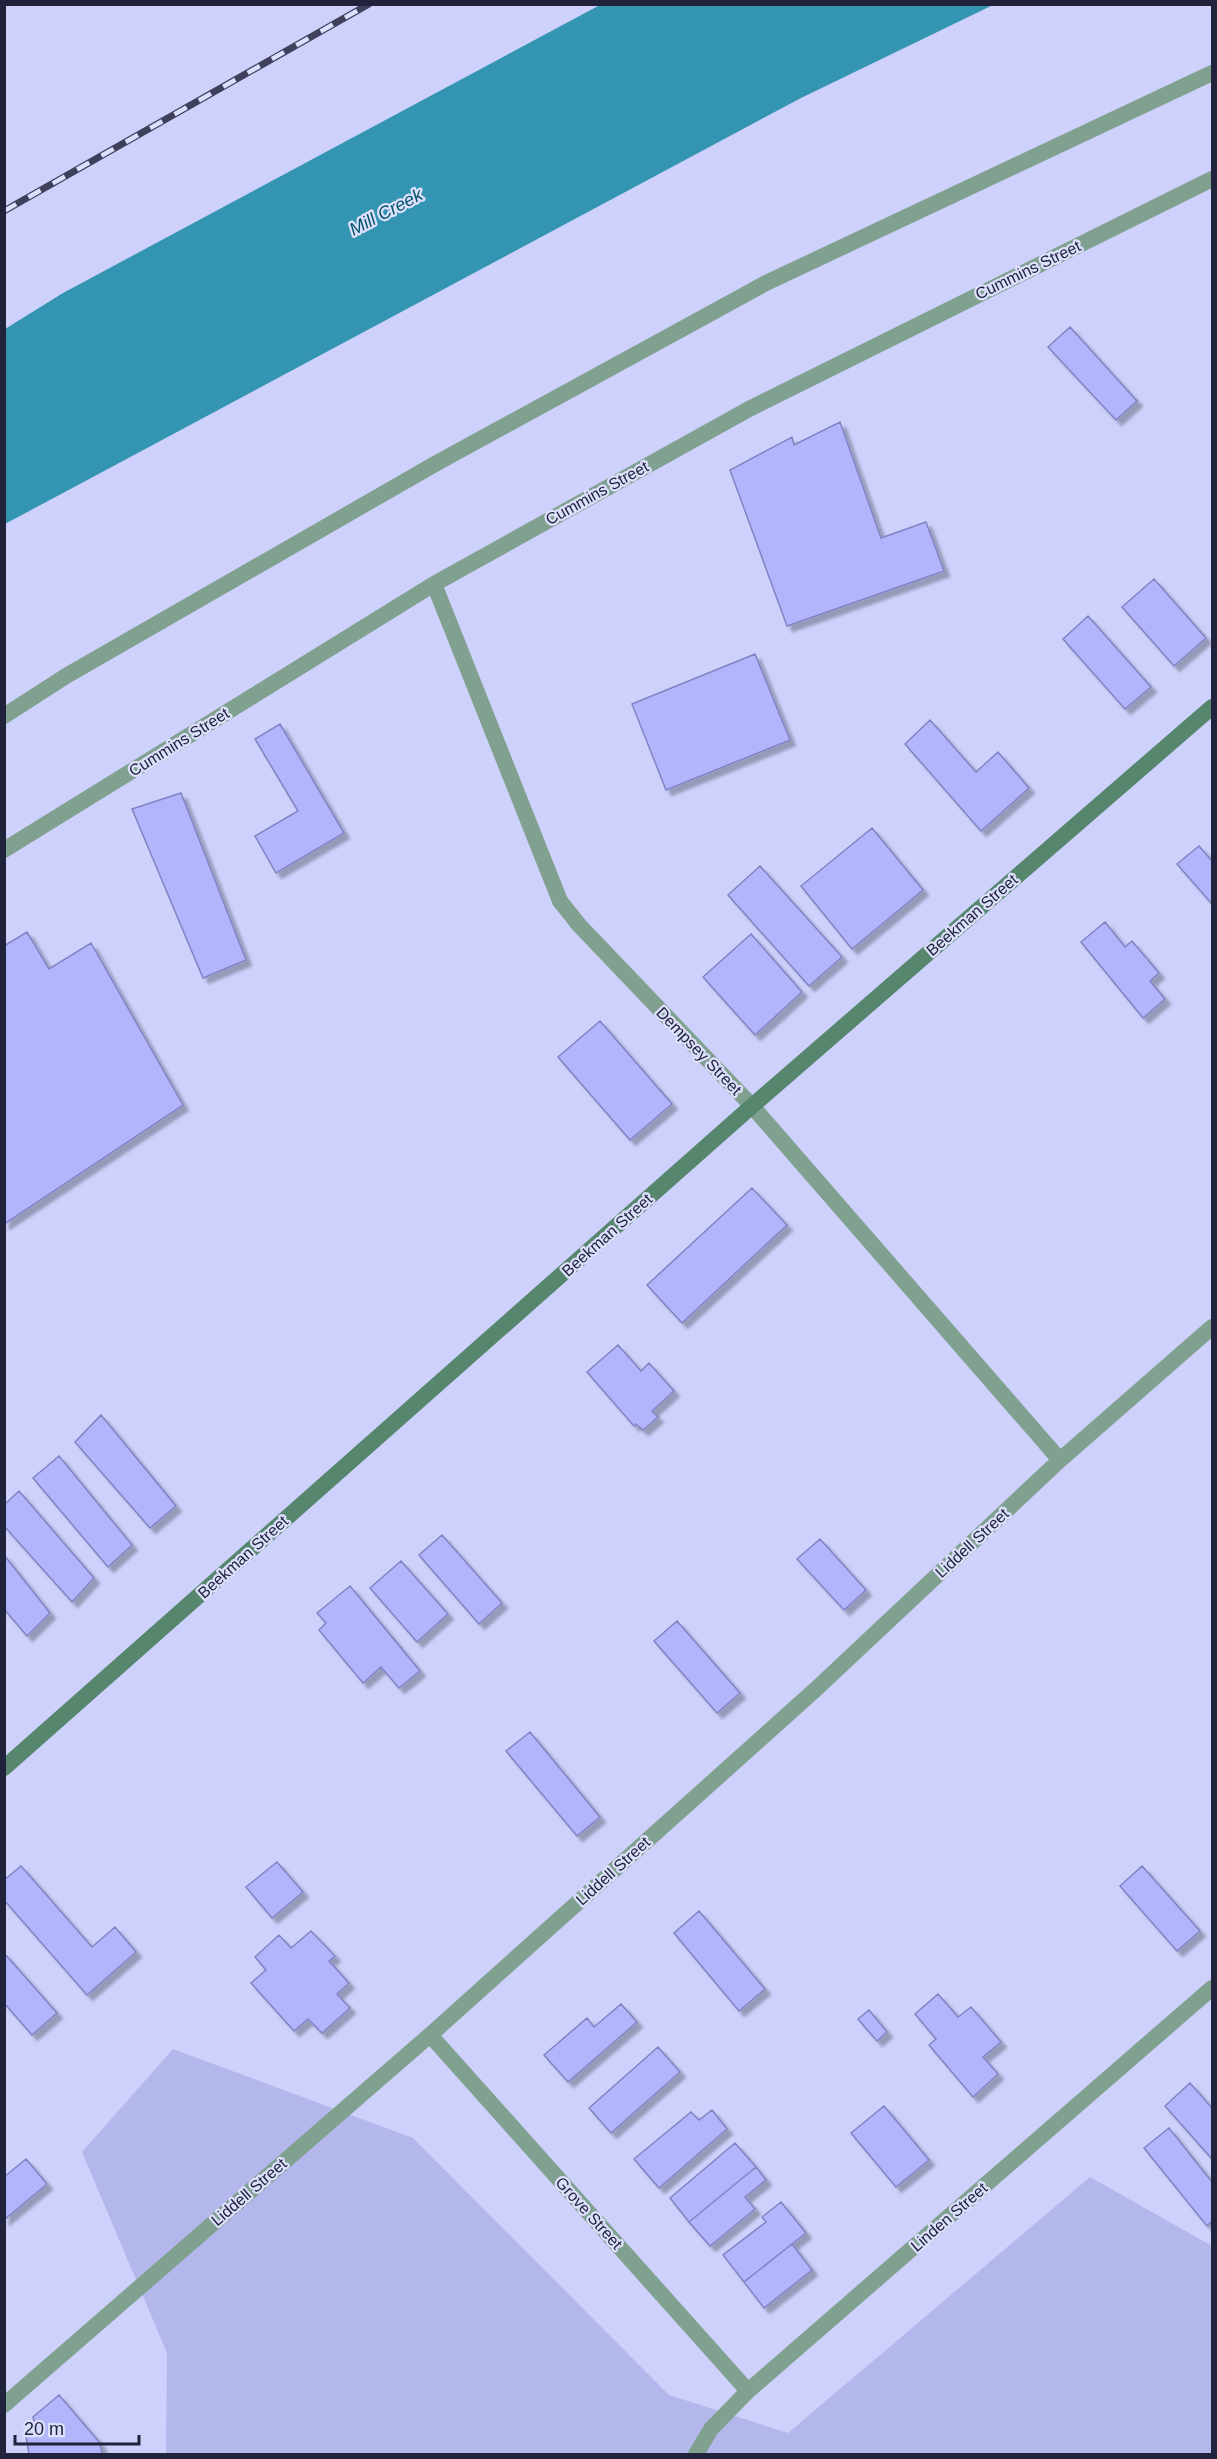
<svg xmlns="http://www.w3.org/2000/svg" width="1217" height="2459" font-family="Arial,sans-serif">
	<style>
		.green { fill: #b4b7eb }
		.water { fill: #3495b2 }
		.building { fill: #b2b5fb; stroke: #8183c3; stroke-width: 1.5; filter: url(#shadow) }
		.lines { fill: none; stroke-linecap: round; stroke-linejoin: round }
		.service { stroke: #81a190; stroke-width: 16 }
		.minor { stroke: #81a190; stroke-width: 16 }
		.secondary { stroke: #56876e; stroke-width: 16 }
		.rail-casing { stroke: #3f415c; stroke-width: 7 }
		.rail { stroke: #dde0fc; stroke-width: 4.5; stroke-dasharray: 14; stroke-linecap: butt }
		.labels { text-anchor: middle; dominant-baseline: central; stroke-width: 4.5; stroke-linejoin: round; paint-order: stroke }
		.street-label { font-size: 16px; fill: #21223b; stroke: #dde0fc }
		.water-label { font-size: 18px; font-style: italic; fill: #005368; stroke: #dde0fc }
	</style>
	<defs>
		<filter id="shadow"><feDropShadow dx="5.5" dy="5.5" stdDeviation="1.5" flood-color="#0004"/></filter>
	</defs>
	<rect width="100%" height="100%" fill="#ced1fb"/>
	<path class="green" d="M173 2049 413 2138 669 2395 788 2433 1090 2177 1212 2246V2454H166L167 2353 82 2152Z"/>
	<path class="water" d="M600 5H993L801 98 5 524V329L63 293Z"/>
	<path class="building" d="M1070 327 1137 401 1116 420 1048 347Z
		M840 422 881 538 926 522 944 571 787 626 730 470 792 437 794 445Z
		M1154 579 1206 638 1174 666 1122 607Z
		M1088 616 1151 687 1125 709 1063 639Z
		M755 654 790 740 666 790 632 704Z
		M930 720 976 772 998 752 1029 788 981 831 905 744Z
		M280 724 344 833 276 873 255 836 298 811 255 739Z
		M181 793 246 960 203 978 132 809Z
		M872 828 923 890 852 949 801 886Z
		M1199 846 1212 861V904L1177 864Z
		M760 866 842 957 809 986 728 895Z
		M1105 922 1125 947 1132 941 1159 973 1150 981 1165 999 1143 1018 1081 942Z
		M27 932 49 969 91 943 183 1105 4 1224V946Z
		M751 934 802 992 755 1035 703 977Z
		M600 1021 672 1104 630 1140 558 1057Z
		M752 1188 787 1225 682 1323 647 1285Z
		M618 1345 641 1371 649 1363 674 1391 652 1411 658 1417 643 1430 636 1424 634 1426 587 1372Z
		M101 1415 176 1506 150 1528 75 1442Z
		M59 1456 132 1545 108 1567 33 1478Z
		M19 1491 94 1578 72 1602 4 1526V1505Z
		M442 1535 502 1603 479 1624 419 1555Z
		M820 1539 866 1590 844 1610 797 1559Z
		M4 1555 50 1613 27 1636 4 1609Z
		M401 1561 448 1614 417 1642 370 1588Z
		M350 1586 420 1671 399 1688 381 1667 363 1683 319 1630 326 1623 317 1613Z
		M677 1621 740 1693 717 1713 654 1641Z
		M530 1732 600 1817 577 1836 506 1751Z
		M277 1862 303 1892 272 1918 246 1887Z
		M21 1866 92 1947 115 1927 136 1952 87 1995 4 1900V1880Z
		M1142 1866 1200 1931 1177 1951 1120 1886Z
		M699 1911 765 1989 739 2011 674 1933Z
		M311 1931 335 1956 329 1961 349 1983 337 1994 350 2008 322 2033 308 2019 294 2031 251 1983 266 1970 255 1957 279 1935 291 1948Z
		M4 1953 57 2013 32 2035 4 2003Z
		M938 1994 958 2017 971 2007 1001 2042 983 2057 998 2074 973 2097 929 2045 936 2039 915 2014Z
		M621 2004 637 2022 568 2082 544 2055 587 2018 594 2027Z
		M869 2010 887 2032 877 2041 858 2019Z
		M658 2047 680 2072 611 2133 589 2108Z
		M1190 2083 1212 2108V2159L1165 2106Z
		M884 2106 929 2160 896 2187 851 2133Z
		M712 2110 727 2129 659 2188 634 2159 691 2112 699 2120Z
		M1169 2128 1212 2182V2221L1207 2226 1144 2148Z
		M735 2143 756 2167 689 2222 670 2198Z
		M26 2159 47 2184 4 2220V2177Z
		M756 2167 766 2180 745 2197 755 2209 710 2246 689 2222Z
		M781 2202 806 2233 744 2282 723 2255 766 2222 762 2217Z
		M792 2244 812 2270 764 2308 744 2282Z
		M59 2395 100 2443 102 2454H29L26 2436 37 2434 33 2417Z"/>
	<g class="lines">
		<path class="service" d="M4 716 66 676 435 464 766 283 1212 73"/>
		<path class="minor" d="M434 584 560 901 579 925 752 1106 1060 1460
			M4 850 434 584 749 409 1212 179
			M430 2035 748 2391
			M4 2405 430 2035 815 1690 1060 1460 1212 1327
			M696 2454 711 2429 748 2391 1212 1988"/>
		<path class="secondary" d="M4 1768 752 1106 1212 707"/>
		<g class="rail-casing">
			<path id="rail" d="M4 211 369 4"/>
		</g>
		<use href="#rail" class="rail"/>
	</g>
	<g class="labels">
		<g class="street-label">
			<text transform="translate(1028 270) rotate(-26)">Cummins Street</text>
			<text transform="translate(597 493) rotate(-29)">Cummins Street</text>
			<text transform="translate(179 742) rotate(-32)">Cummins Street</text>
			<text transform="translate(972 915) rotate(-41)">Beekman Street</text>
			<text transform="translate(699 1051) rotate(46)">Dempsey Street</text>
			<text transform="translate(607 1235) rotate(-42)">Beekman Street</text>
			<text transform="translate(972 1543) rotate(-43)">Liddell Street</text>
			<text transform="translate(243 1557) rotate(-42)">Beekman Street</text>
			<text transform="translate(613 1871) rotate(-42)">Liddell Street</text>
			<text transform="translate(249 2192) rotate(-41)">Liddell Street</text>
			<text transform="translate(589 2213) rotate(48)">Grove Street</text>
			<text transform="translate(949 2217) rotate(-41)">Linden Street</text>
		</g>
		<g class="water-label">
			<text transform="translate(386 212) rotate(-28)">Mill Creek</text>
		</g>
	</g>
	<rect width="1217" height="2459" fill="none" stroke="#21223b" stroke-width="12"/>
	<path d="M15 2435v9h124v-9" fill="none" stroke="#21223b" stroke-width="3"/>
	<text x="24" y="2435" font-size="18" fill="#21223b" stroke="#dde0fc" stroke-width="4.5" paint-order="stroke">20 m</text>
</svg>
